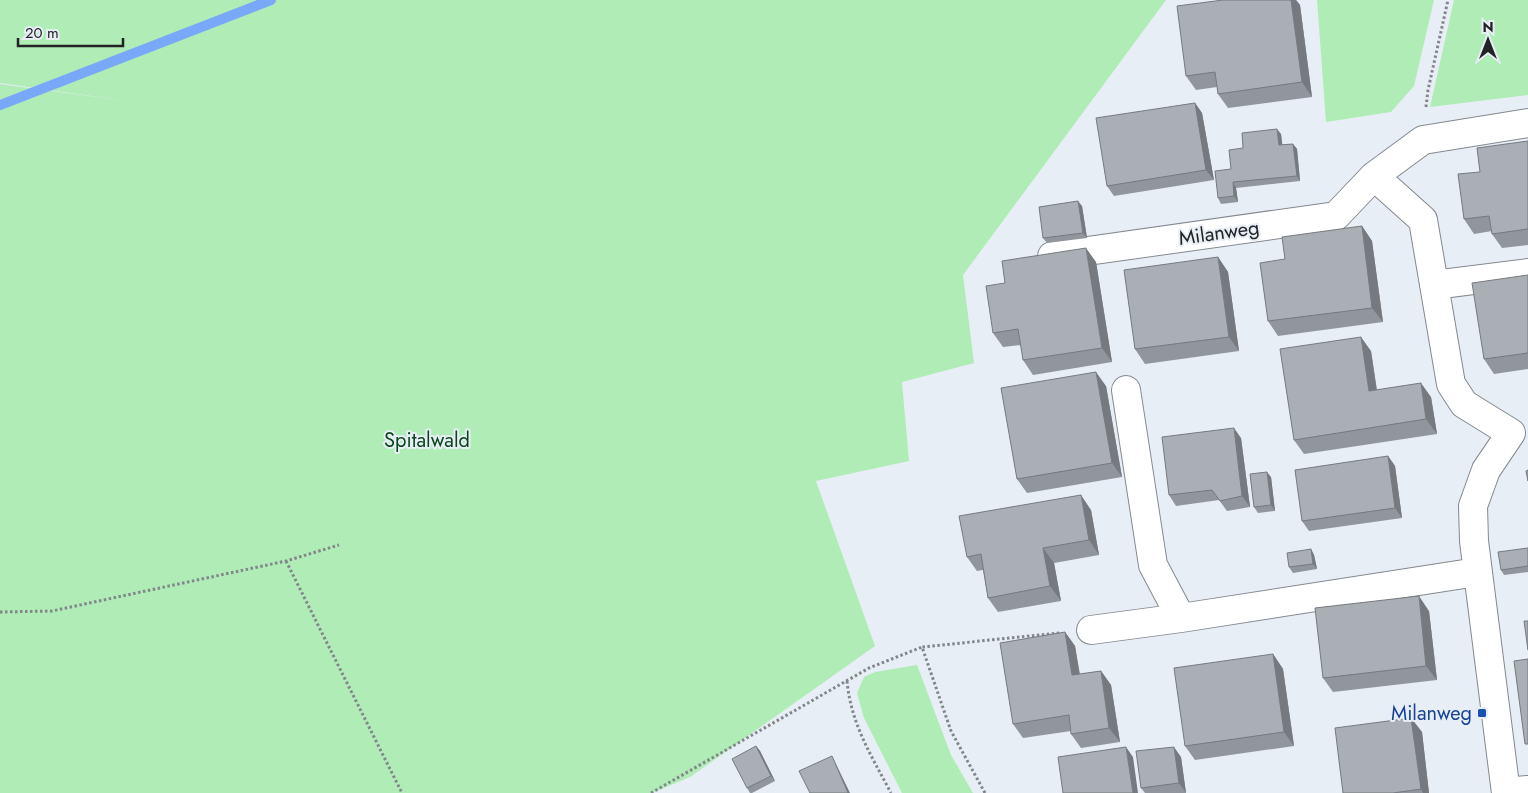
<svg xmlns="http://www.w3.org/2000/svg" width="1528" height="793" font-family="Jost,sans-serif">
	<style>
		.green { fill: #afecb6 }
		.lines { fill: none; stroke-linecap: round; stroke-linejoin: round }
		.stream { stroke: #7aa8f9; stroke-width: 10 }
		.street-casing { stroke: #84898f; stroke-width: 30 }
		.path { stroke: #82868b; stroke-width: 3; stroke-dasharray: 2.5 2.5; stroke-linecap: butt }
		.street { stroke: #fff; stroke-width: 28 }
		.wall { fill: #91969c }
		.shaded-wall { fill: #767a7f }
		.building { fill: #a9afb5; stroke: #767a7f }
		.transit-dot { fill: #1a4fb4; stroke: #e8eef5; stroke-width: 2 }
		.labels { text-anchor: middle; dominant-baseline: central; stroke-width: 4; stroke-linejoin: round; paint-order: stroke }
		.street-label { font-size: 20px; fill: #212326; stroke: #e8eef5 }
		.park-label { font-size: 20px; fill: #09471b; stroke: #e8eef5 }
		.transit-label { font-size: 20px; fill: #164399; stroke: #e8eef5; text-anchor: end }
	</style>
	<rect width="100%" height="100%" fill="#e8eef5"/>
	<path class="green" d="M0 0H1166L963 275 974 363 902 382 909 461 816 481 875 646 690 777 652 793H0V84L134 102 0 83Z
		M1317 0H1434L1414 86 1391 112 1326 122Z
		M1454 0H1528V95L1430 107Z
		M917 665 951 755 973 793H902L864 718 857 693 864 677 875 672Z"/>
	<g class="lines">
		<path class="stream" d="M0 105 271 0"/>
		<g class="street-casing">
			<path id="street" d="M1374 176 1423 220 1451 384 1464 404 1511 433
				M1052 256 1336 216 1374 176 1423 140 1528 123
				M1434 285 1528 273
				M1126 390 1153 565 1181 618
				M1091 630 1181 618 1477 572
				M1506 792 1528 790
				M1506 793 1474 541 1473 506 1486 470 1511 433"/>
		</g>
		<path class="path" d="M1426 107 1428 90 1448 0
			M286 561 402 793
			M0 612 52 611 286 561 339 545
			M847 681C851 724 871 755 891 793
			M651 793 869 668 922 647
			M985 793 951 731 922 647 1059 633"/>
		<use href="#street" class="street"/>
	</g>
	<path class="wall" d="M1223 0H1296L1300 5 1312 97 1228 108 1218 94 1217 87 1196 90 1186 76Z
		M1195 103 1202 113 1214 180 1114 196 1107 186Z
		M1281 134 1282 145 1293 144 1297 149 1300 181 1236 188 1238 202 1221 204 1218 198 1231 169Z
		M1528 141V245L1502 248 1492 234V231L1474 234 1464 219 1480 172Z
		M1082 206 1087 238 1047 243 1043 238Z
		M1362 226 1372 241 1383 322 1278 336 1268 321 1285 259Z
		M1218 257 1228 272 1239 351 1145 364 1135 349Z
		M1096 262 1112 362 1033 375 1023 360 1021 345 1003 347 993 333 1005 283Z
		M1528 275V369L1494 374 1484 359Z
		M1371 351 1377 390 1431 397 1437 434 1304 454 1294 440Z
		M1106 386 1122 477 1027 493 1017 479Z
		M1241 438 1250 507 1227 511 1219 500 1176 506 1169 495Z
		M1388 456 1395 466 1402 518 1309 531 1302 521Z
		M1271 477 1275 511 1258 513 1254 507Z
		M1091 510 1099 555 1054 563 1061 601 998 612 988 598 983 570 977 571 967 557Z
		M1528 548V572L1504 575 1501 570Z
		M1311 549 1314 555 1317 569 1293 573 1289 567Z
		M1429 611 1437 680 1333 692 1323 678Z
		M1065 632 1075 646 1080 674 1101 671 1111 685 1120 742 1081 748 1071 734V731L1023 738 1013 724Z
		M1273 654 1283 669 1294 746 1195 760 1185 746Z
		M1411 718 1422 732 1429 793H1343Z
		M756 746 760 751 775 781 752 793H750L747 788Z
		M1181 757 1186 793H1145L1141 788Z"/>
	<path class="shaded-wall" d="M1291 0H1296L1300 5 1312 97 1302 82Z
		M1195 103 1202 113 1214 180 1206 170Z
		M1277 129 1281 134 1283 150 1279 145Z
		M1293 144 1297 149 1300 181 1297 176Z
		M1233 182 1236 188 1238 202 1234 196Z
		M1078 201 1082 206 1087 238 1083 233Z
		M1362 226 1372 241 1383 322 1372 308Z
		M1086 248 1096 262 1112 362 1102 348Z
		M1218 257 1228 272 1239 351 1229 337Z
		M1361 337 1371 351 1379 406 1369 391Z
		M1096 372 1106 386 1122 477 1112 463Z
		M1421 383 1431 397 1437 434 1426 419Z
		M1234 428 1241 438 1250 507 1242 496Z
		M1388 456 1395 466 1402 518 1395 508Z
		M1267 472 1271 477 1275 511 1271 505Z
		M1081 495 1091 510 1099 555 1089 540Z
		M1043 548 1054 563 1061 601 1050 586Z
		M1311 549 1314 555 1317 569 1313 564Z
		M1419 596 1429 611 1437 680 1426 666Z
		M1065 632 1075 646 1082 690 1072 675Z
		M1273 654 1283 669 1294 746 1284 732Z
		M1101 671 1111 685 1120 742 1109 728Z
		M1411 718 1422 732 1429 793H1423L1421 789Z
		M756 746 760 751 775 781 771 776Z
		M1126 747 1133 757 1138 793H1133Z
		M1174 747 1181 757 1186 793 1179 783Z
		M832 756 835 762 850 793H848Z"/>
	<path class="building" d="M1223 0H1291L1302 82 1218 94 1215 72 1186 76 1177 6Z
		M1195 103 1206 170 1107 186 1096 118Z
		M1277 129 1279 145 1293 144 1297 176 1233 182 1234 196 1218 198 1215 171 1231 169 1229 150 1243 148 1242 133Z
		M1528 141V229L1492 234 1489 216 1464 219 1458 174 1480 172 1477 148Z
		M1078 201 1083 233 1043 238 1039 207Z
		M1362 226 1372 308 1268 321 1260 263 1285 259 1282 237Z
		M1086 248 1102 348 1023 360 1018 329 993 333 986 286 1005 283 1002 261Z
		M1218 257 1229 337 1135 349 1124 270Z
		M1528 275V353L1484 359 1472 283Z
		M1361 337 1369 391 1421 383 1426 419 1294 440 1280 349Z
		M1096 372 1112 463 1017 479 1001 388Z
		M1234 428 1242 496 1220 501 1212 490 1169 495 1162 437Z
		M1388 456 1395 508 1302 521 1295 470Z
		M1528 470V481L1526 471Z
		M1267 472 1271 505 1254 507 1250 474Z
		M1081 495 1089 540 1043 548 1050 586 988 598 981 554 967 557 959 516Z
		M1528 548V566L1501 570 1498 552Z
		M1311 549 1313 564 1289 567 1287 553Z
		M1419 596 1426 666 1323 678 1315 608Z
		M1524 621H1528V650Z
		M1065 632 1072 675 1101 671 1109 728 1071 734 1069 715 1013 724 1000 643Z
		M1273 654 1284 732 1185 746 1174 668Z
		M1528 659V744H1525L1514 661Z
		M1411 718 1421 789 1393 793H1343L1335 728Z
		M756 746 771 776 747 788 732 759Z
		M1126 747 1133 793H1063L1058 757Z
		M1174 747 1179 783 1141 788 1136 751Z
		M832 756 848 793H810L799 771Z"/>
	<rect class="transit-dot" x="1477" y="708" width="10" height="10" rx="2.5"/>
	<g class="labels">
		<g class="street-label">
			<text transform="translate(1219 233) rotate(-8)">Milanweg</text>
		</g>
		<g class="park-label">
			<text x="427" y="440">Spitalwald</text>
		</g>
		<g class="transit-label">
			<text x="1472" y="713">Milanweg</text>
		</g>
	</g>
	<g transform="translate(1488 40)" stroke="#e8eef5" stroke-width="4" paint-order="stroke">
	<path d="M0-4L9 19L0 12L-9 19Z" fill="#212326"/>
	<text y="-8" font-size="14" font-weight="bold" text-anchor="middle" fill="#212326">N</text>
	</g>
	<path d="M18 38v8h105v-8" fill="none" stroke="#212326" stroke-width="2.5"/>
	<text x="25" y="38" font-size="15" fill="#212326" stroke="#e8eef5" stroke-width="4" paint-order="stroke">20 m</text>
</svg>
